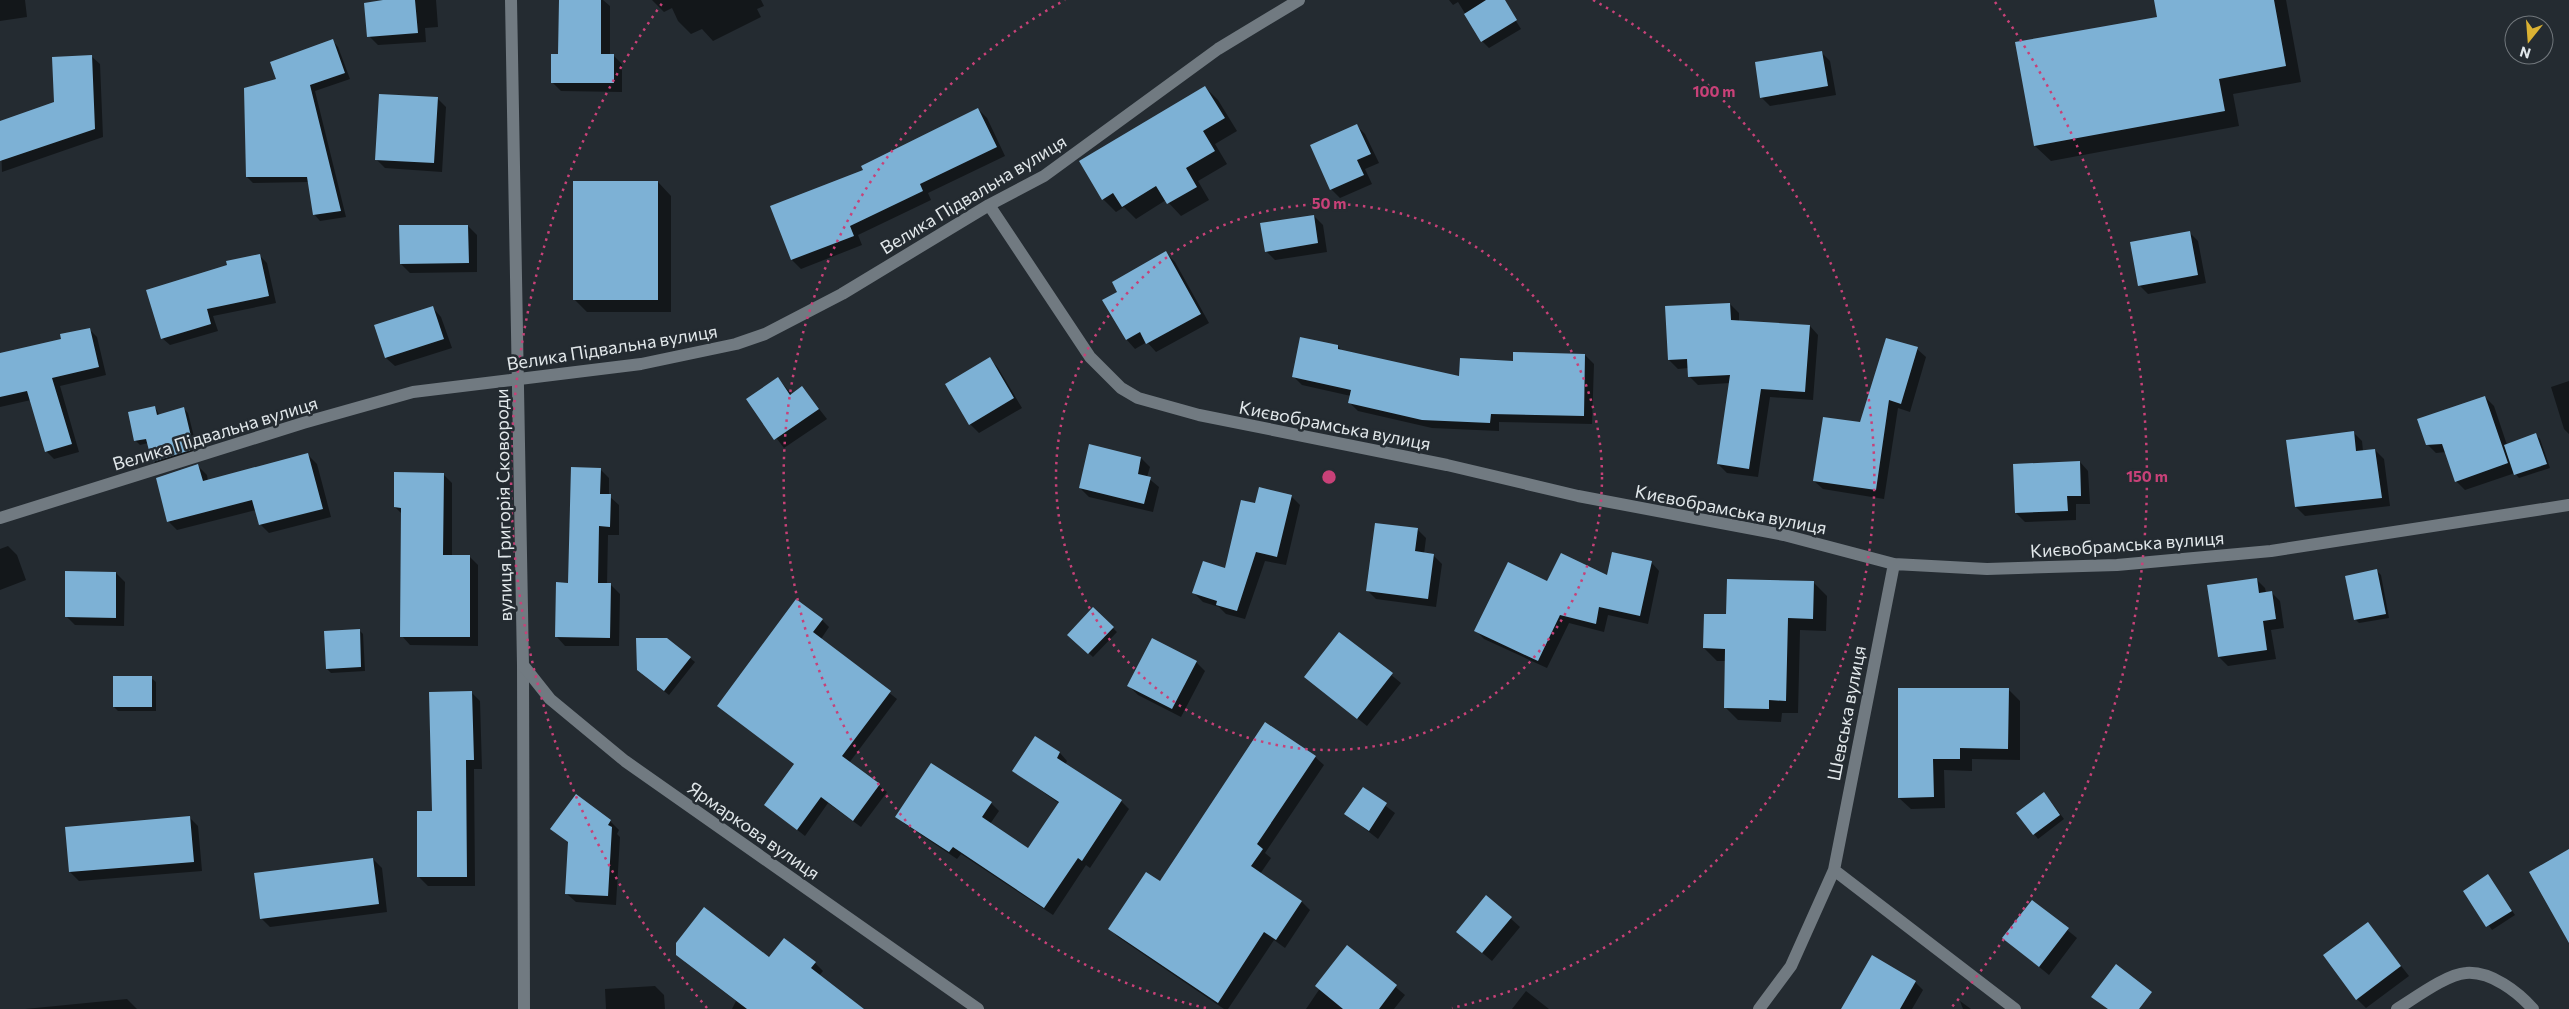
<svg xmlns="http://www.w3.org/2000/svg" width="2569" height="1009" font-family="Commissioner,sans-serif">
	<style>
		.shadow { fill: #0007 }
		.building { fill: #7db1d5 }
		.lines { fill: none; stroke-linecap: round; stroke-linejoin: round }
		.minor { stroke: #717a81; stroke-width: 12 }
		.tertiary { stroke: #717a81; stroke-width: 12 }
		.ring { fill: none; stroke: #c84178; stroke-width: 2.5; stroke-dasharray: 2.5 5 }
		.labels { text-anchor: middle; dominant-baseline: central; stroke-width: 5; stroke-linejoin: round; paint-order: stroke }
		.street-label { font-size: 18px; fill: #e1e7ea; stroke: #242b31 }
		.centre { fill: #c84178; stroke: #242b31; stroke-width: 2.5 }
		.ring-label { font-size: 15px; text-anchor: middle; font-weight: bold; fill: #c84178; stroke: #242b31; stroke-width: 5; stroke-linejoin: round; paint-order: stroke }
	</style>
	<rect width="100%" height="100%" fill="#242b31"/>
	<path class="shadow" d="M0 0H25L27 17 0 21Z
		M384 0H436L438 27 425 28 426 42 378 45 369 36Z
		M560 0H603L610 6V55H613L622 64V92L561 91 552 82 560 56Z
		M652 0H761L764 6 757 9 761 17 713 41 702 29 691 34 678 21 672 8 664 12Z
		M1449 0H1503L1521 29 1489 48 1482 41 1458 2 1453 5Z
		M2155 0H2286L2301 82 2233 94 2239 126 2051 161 2035 146 2158 18Z
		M332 40 338 47 350 79 315 91 346 217 320 221 314 214 309 182 253 183 247 177Z
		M1821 52 1830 61 1836 95 1770 106 1761 97Z
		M91 56 100 64 103 137 2 172 0 122 56 103Z
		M1205 87 1218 100 1237 131 1215 144 1227 164 1198 181 1209 200 1181 216 1166 200 1136 219 1124 207 1116 212 1103 199Z
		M437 98 446 107 442 172 385 168 376 159Z
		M978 109 987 118 1005 156 928 193 931 200 858 235 862 245 801 269 792 260 772 207 865 171Z
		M1356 125 1365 134 1379 163 1365 169 1372 184 1340 198 1331 189Z
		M658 182 671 196V312H587L574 299Z
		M1314 216 1323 225 1327 252 1275 260 1266 251Z
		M468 226 477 235V272L410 273 401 264Z
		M2189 232 2198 241 2206 283 2148 294 2140 286Z
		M1166 253 1175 262 1209 323 1156 352 1147 342 1135 349 1127 340 1104 300 1119 293Z
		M259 255 267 263 276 303 213 316 218 331 170 345 162 338Z
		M1730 304 1739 313V322L1810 326 1818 335 1813 400 1770 397 1758 477 1727 473 1718 464 1730 383 1698 385 1689 376 1688 368 1678 369 1669 360Z
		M433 308 441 317 452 348 395 366 386 358Z
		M89 329 97 337 106 375 60 386 79 452 54 459 46 451 31 400 0 407V354L63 340Z
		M1338 346 1342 351 1460 377 1514 363 1585 355 1594 364 1592 424 1499 422V431L1432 428 1358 411 1349 402 1351 396 1302 385 1293 376Z
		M1917 349 1926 357 1910 412 1898 408 1884 499 1823 489 1814 481Z
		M990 359 998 368 1022 408 979 433 970 424 946 384Z
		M778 378 792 395 802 387 827 419 784 448 747 400Z
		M2569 381V434L2564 429 2551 387Z
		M2485 397 2494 406 2507 445 2536 435 2540 439 2550 468 2519 478 2515 473 2465 490 2456 481 2446 452 2436 453 2427 444Z
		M155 407 160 416 183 408 188 413 198 453 157 465 153 461 148 443 140 445 136 441 129 413Z
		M2353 432 2362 441 2363 451 2375 450 2384 459 2390 506 2305 516 2296 507Z
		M308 455 317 464 331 517 269 533 260 524 256 510 177 530 168 521 198 466 207 475 208 481Z
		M1141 458 1150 467 1147 477 1159 487 1153 512 1089 497 1080 488Z
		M2080 462 2088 471 2090 504H2076V520L2025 522 2016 513Z
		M600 469 609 478V496L619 505V535H608L607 585H611L620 594 619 646H565L557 637Z
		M443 474 452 483V556H469L478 565V646L410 645 402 636V514L395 507Z
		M1291 496 1300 505 1286 565 1265 561 1245 619 1226 614 1219 607 1203 602 1194 593 1226 570 1256 505Z
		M1417 529 1426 538 1424 554 1433 555 1442 564 1436 607 1376 599 1367 590Z
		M8 546 17 555 26 580 0 590V549Z
		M1651 562 1659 571 1648 624 1608 615 1604 632 1569 623 1547 668 1484 639 1476 631 1548 583 1608 576Z
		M2376 570 2381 575 2389 618 2359 623 2355 619Z
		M116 573 125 582 124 626 75 625 66 616Z
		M2256 579 2265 588 2266 593 2271 592 2280 601 2284 628 2271 630 2276 659 2228 666 2219 657 2209 586Z
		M1814 583 1827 596 1826 631 1800 630 1798 713H1782L1781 722 1738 720 1725 707 1726 661H1717L1704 648 1728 615Z
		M1093 609 1117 632 1093 657 1069 635Z
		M822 620 829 627 821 639 897 699 849 763 887 792 861 827 828 803 805 836 766 805 795 765 719 706Z
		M359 630 363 634 365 671 331 673 327 669Z
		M1340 633 1401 683 1367 726 1306 677Z
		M666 639 695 662 669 695 642 674Z
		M1196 662 1205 671 1181 717 1138 695 1129 686Z
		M151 678 156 682V711H118L114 707Z
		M1899 689H2008L2020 701V760L1972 759V771L1944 770 1945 808 1911 809 1899 798Z
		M471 692 480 701 482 769H474L475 886H428L419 877 433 812Z
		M1036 738 1060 753 1067 761 1065 765 1121 801 1129 809 1090 868 1086 865 1053 915 961 854 957 859 905 824 897 817 991 803 999 811 990 824 1029 850 1060 804 1013 771Z
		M1315 757 1324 765 1265 853 1271 858 1260 874 1301 901 1310 910 1285 948 1274 940 1228 1009H1224L1118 937 1109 928 1160 883Z
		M1363 789 1395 813 1378 839 1346 814Z
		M2048 798 2064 819 2038 839 2018 813Z
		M189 817 198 826 202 871 79 881 70 872Z
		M610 821 619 830 617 834 620 837 616 905 576 902 567 894 570 844 552 828Z
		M373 859 382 868 387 912 270 927 261 918Z
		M2488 876 2515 915 2492 930 2465 891Z
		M1487 897 1520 927 1492 961 1467 940Z
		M2032 901 2077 938 2049 975 2004 938Z
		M2368 924 2409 976 2366 1008 2357 999Z
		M1348 947 1405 995 1394 1009H1306Z
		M770 959 815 963 823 971 819 976 861 1009H732L736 1001 685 962Z
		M1915 982 1923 990 1912 1009H1843Z
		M655 986 664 995 665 1009H606L605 989Z
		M1526 991 1549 1009H1512Z
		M127 999 137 1009H25Z
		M1960 1001 1971 1009H1963Z"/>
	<path class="building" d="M383 0H415L418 33 367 37 364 3Z
		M559 0H601V54H614V83H551V54H558Z
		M1486 0H1505L1517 20 1481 42 1464 14Z
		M2154 0H2274L2286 66 2219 79 2225 111 2034 146 2015 42 2157 17Z
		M333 39 345 73 310 85 341 211 313 215 307 177H246L244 88 276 79 270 62Z
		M1822 51 1828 86 1760 98 1755 62Z
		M92 55 95 129 0 161V121L54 102 52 57Z
		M1205 86 1225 118 1203 131 1215 151 1186 168 1197 187 1167 204 1156 186 1122 207 1113 193 1102 200 1079 161Z
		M379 94 438 97 434 163 375 160Z
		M978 108 997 147 920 184 923 191 850 226 854 236 791 260 770 206 863 170 861 166Z
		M1357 124 1371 154 1357 160 1364 175 1330 190 1310 145Z
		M573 181H658V300H573Z
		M1314 215 1318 243 1265 252 1260 223Z
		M399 225H468L469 263 400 264Z
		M2190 231 2198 275 2138 286 2130 242Z
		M1166 251 1201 314 1146 344 1140 332 1126 340 1102 300 1117 292 1112 282Z
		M260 254 269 296 207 309 211 324 161 339 146 290 227 265 226 261Z
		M1730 303 1731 320 1810 325 1805 392 1761 389 1749 469 1717 464 1730 375 1688 377 1687 359 1668 360 1665 306Z
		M433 306 444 339 385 358 374 325Z
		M90 328 99 367 52 378 72 444 45 452 27 391 0 397V353L61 339 60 334Z
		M1300 337 1338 345V349L1459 376 1460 358 1513 361V352L1585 354 1584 416 1491 414 1490 423 1422 420 1348 403 1351 390 1292 377Z
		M1886 338 1918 347 1901 404 1889 400 1876 490 1813 481 1823 417 1860 422Z
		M990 357 1014 398 969 425 945 384Z
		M778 377 790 395 802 386 819 409 774 440 746 399Z
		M2485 396 2508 463 2455 482 2442 444 2426 445 2417 419Z
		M155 406 157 415 184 407 194 449 152 462 146 439 134 441 128 412Z
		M2354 431 2356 451 2375 449 2382 498 2295 507 2286 440Z
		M2536 433 2547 464 2514 475 2504 445Z
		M1089 444 1141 457 1138 474 1151 477 1144 504 1079 488Z
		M308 453 323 509 259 525 252 500 167 522 156 478 198 464 203 481Z
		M2080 461 2081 496H2067L2068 511 2015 513 2013 464Z
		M571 467 601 468 600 494H611L610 527 599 526 598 583H611L610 638 555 637 556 582 568 583Z
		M394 472 444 473 443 555H470V637H400L401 508 394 507Z
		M1259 487 1292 495 1277 557 1256 552 1237 611 1216 605 1217 601 1192 593 1203 561 1225 568 1241 500 1255 503Z
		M1375 523 1418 528 1415 551 1434 554 1428 599 1366 591Z
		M1612 552 1652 561 1640 616 1599 607 1596 624 1560 615 1538 661 1474 631 1508 562 1547 581 1561 553 1607 575Z
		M2377 569 2386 614 2354 620 2345 576Z
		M65 571 116 572V618L65 617Z
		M2257 578 2259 593 2272 591 2276 619 2263 621 2267 650 2218 657 2207 585Z
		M1727 579 1814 581 1813 619 1788 618 1786 701 1769 700V709L1724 708 1725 649 1703 648 1704 614H1726Z
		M796 599 823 619 813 632 891 691 842 756 880 784 853 821 821 797 797 830 764 805 794 764 717 706Z
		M1093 607 1114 627 1088 654 1067 635Z
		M360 629 361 667 326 669 324 631Z
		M1339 632 1393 673 1357 719 1304 677Z
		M636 638H667L691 657 664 691 637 670Z
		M1152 638 1197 661 1172 709 1127 686Z
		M113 676H152V707H113Z
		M1898 688H2009L2008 749 1960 748V759H1933L1934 797 1898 798Z
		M472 691 474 760H466L467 877H417V811H432L429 692Z
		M1265 722 1316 756 1257 844 1263 849 1251 866 1302 901 1276 940 1264 932 1218 1003 1108 929 1146 872 1160 881Z
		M1035 736 1060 752 1057 758 1122 800 1082 861 1078 858 1044 908 953 847 949 852 895 817 931 763 992 802 982 817 1028 848 1059 802 1012 771Z
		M1363 787 1387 803 1369 831 1344 814Z
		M2044 792 2060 815 2033 835 2016 813Z
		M576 794 611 820 608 825 612 827 608 896 565 894 568 842 550 829Z
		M190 816 194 862 69 872 65 827Z
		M2569 849V943L2529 872Z
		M373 858 379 904 260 919 254 873Z
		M2488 874 2512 911 2486 927 2463 891Z
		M1486 895 1512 917 1482 953 1456 932Z
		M2032 900 2069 928 2039 967 2002 938Z
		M704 907 769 957 784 938 816 962 811 968 864 1009H747L676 955V943Z
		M2368 922 2401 966 2356 1000 2323 955Z
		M1347 945 1397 985 1379 1009H1343L1315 986Z
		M1872 955 1916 981 1900 1009H1841Z
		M2116 964 2152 992 2139 1009H2108L2091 997Z"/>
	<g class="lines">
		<path class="minor" d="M989 205 1090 357 1121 388 1138 398 1199 415 1447 465 1578 496 1784 535 1894 564 1987 569 2117 565 2271 551 2569 505
			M0 518 303 423 413 392 641 364 736 344 765 334 842 294 989 205 1044 176 1218 49 1299 0
			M523 665 524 1009
			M1834 870 2015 1009
			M1759 1009 1791 966 1834 870 1894 564
			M2397 1009C2415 998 2447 974 2466 973 2491 971 2518 992 2533 1009"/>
		<path class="tertiary" d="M511 0 523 665 550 699 625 761 978 1009"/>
	</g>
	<g class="ring">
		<circle cx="1329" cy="477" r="273"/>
		<path d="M1206 1008A545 545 0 0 1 1065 0M1593 0A545 545 0 0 1 1452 1008"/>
		<path d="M707 1008A818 818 0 0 1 663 2M1995 2A818 818 0 0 1 1951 1008"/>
	</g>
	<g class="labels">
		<g class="street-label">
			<text transform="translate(973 194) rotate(-31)">Велика Підвальна вулиця</text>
			<text transform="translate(612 347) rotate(-9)">Велика Підвальна вулиця</text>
			<text transform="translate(1335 425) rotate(11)">Києвобрамська вулиця</text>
			<text transform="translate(215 433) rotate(-17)">Велика Підвальна вулиця</text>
			<text transform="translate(503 505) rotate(-91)">вулиця Григорія Сковороди</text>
			<text transform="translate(1731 509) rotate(11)">Києвобрамська вулиця</text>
			<text transform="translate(2127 544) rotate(-4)">Києвобрамська вулиця</text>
			<text transform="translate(1846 713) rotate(-79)">Шевська вулиця</text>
			<text transform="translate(754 830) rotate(35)">Ярмаркова вулиця</text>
		</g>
	</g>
	<circle cx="1329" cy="477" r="8" class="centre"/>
	<g class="ring-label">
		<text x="1714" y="97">100 m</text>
		<text x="1329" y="209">50 m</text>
		<text x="2147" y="482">150 m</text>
	</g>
	<g transform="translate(2529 40) rotate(197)"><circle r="24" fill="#242b31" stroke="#70767b"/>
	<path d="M0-4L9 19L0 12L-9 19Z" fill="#dbb233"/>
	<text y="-8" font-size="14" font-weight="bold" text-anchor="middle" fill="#e1e7ea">N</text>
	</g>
</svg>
